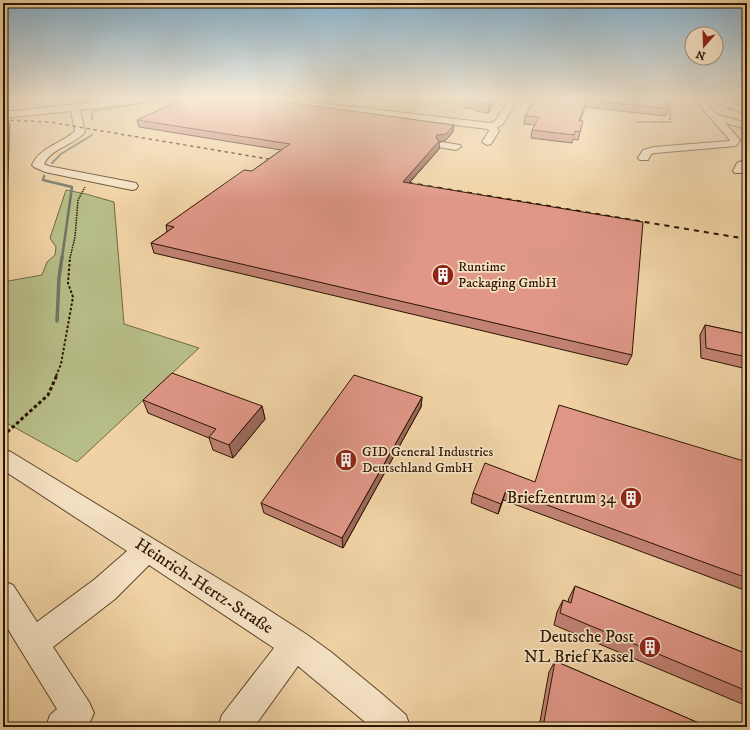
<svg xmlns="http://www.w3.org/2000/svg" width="750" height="730" font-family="'IM FELL DW Pica',serif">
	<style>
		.green { fill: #b7bd88; stroke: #716844 }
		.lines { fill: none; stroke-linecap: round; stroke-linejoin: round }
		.stream-far2 { stroke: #6e7567; stroke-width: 2 }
		.stream-far1 { stroke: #6e7567; stroke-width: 2.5 }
		.stream { stroke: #6e7567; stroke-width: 3.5 }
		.minor-casing { stroke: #5c4429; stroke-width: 2 }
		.path-far2 { stroke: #2b1400; stroke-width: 1.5; stroke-dasharray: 1.5 1; stroke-linecap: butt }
		.path-far1 { stroke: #2b1400; stroke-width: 2; stroke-dasharray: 2.5 2; stroke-linecap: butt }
		.path { stroke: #2b1400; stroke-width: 3; stroke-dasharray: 3.5 2.5; stroke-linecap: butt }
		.minor { fill: #f5e2c4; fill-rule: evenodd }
		.rail-far1 { stroke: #2b1400; stroke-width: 1.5; stroke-dasharray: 3.5 3.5; stroke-linecap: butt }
		.rail { stroke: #2b1400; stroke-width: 2; stroke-dasharray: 5 5; stroke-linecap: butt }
		.wall { fill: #c18274; stroke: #2b1400 }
		.shaded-wall { fill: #9d6a5e; stroke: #2b1400 }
		.building { fill: #e09787; stroke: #2b1400 }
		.labels { text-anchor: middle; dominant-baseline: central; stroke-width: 3.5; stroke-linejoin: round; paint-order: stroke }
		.poi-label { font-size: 14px; fill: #2b1400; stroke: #f5e2c4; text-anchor: start }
		.near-poi-label { font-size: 17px; fill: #2b1400; stroke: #f5e2c4; text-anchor: end }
		.near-street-label { font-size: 17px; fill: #2b1400; stroke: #f5e2c4 }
	</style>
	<rect width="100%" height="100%" fill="#f0d2a4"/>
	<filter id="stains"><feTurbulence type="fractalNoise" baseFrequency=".005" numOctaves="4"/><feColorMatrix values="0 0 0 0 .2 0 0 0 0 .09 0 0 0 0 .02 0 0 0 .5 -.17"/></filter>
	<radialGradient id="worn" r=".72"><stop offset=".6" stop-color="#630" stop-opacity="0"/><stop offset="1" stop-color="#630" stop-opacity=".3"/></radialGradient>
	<path class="green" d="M66 190 86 194 114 202 124 324 199 348 77 462 3 421V282L42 275 47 262 55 255 56 247 50 238Z"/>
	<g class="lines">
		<path class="stream-far2" d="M92 120V114L95 111 154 101
			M52 163 61 154 92 135"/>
		<path class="stream-far1" d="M44 176 43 180 72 187 62 258"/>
		<path class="stream" d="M57 321 59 278 62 257"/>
		<g class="minor-casing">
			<path id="minor" d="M136 98H160L156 101 80 110 85 132C75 145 51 148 44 164L48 166 136 183 138 186 136 189 132 190 45 172 34 167 32 165C40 147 61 144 75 131L71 111 3 118V112Z
				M255 98H279L490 123 495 121 511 98H519L502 125 497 127 499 131 491 144 487 145 482 142 489 131 488 129 259 101Z
				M693 98H718L747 108V114L714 102 704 101 718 115 747 123V129L725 123 740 140 736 146 655 153 651 154 648 160H640L638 158 643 150 654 147 729 141 730 140Z
				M442 142 460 145 461 147 456 150 438 147 437 145 438 143Z
				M747 159V166L743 173H735L733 171 737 163Z
				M3 449 11 452 247 596 306 634 331 652 382 694 406 715 410 727H371L298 666 254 727H218L222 715 274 648 149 565 115 599 53 647 89 702 94 713 89 724 87 727H46L50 715 57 709 3 621V581L13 585 37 622 95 579 127 551 3 470Z"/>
		</g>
		<path class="path-far2" d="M637 122H670V98
			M70 258 75 237 78 200 85 187"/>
		<path class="path-far1" d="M56 376 61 364 73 297 68 283 70 257"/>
		<path class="path" d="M3 436 48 395 57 375"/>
		<use href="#minor" class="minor"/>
		<path class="rail-far1" d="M3 120 49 122 280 161"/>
		<path class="rail" d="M398 181 747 239"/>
	</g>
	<path class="wall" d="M497 98 488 113 476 111V109L464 108V99Z
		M535 98H668V109L665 116 585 107 580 121H583L578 140 573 139 572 143 531 138 532 130 535 125 524 124 525 116Z
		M137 120 454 125 453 132 445 141 439 142V149L409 183 632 355 627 365 154 253 151 243 167 232 166 225 252 171 281 150 139 127Z
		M705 325 747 334V369L701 358 700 335Z
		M422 397 421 407 343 548 264 513 261 503Z
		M143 400 262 406 265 419 233 458 213 450 209 438 148 413Z
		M747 462V591L503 500 498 514 471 503 473 493Z
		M575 586 747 654V706L554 625 557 612 563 600 568 602 569 598Z
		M555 661 708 727H539L549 672Z"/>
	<path class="shaded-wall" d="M493 98H497L488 113 489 104Z
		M587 100 585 107 577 129 579 121Z
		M7 118 10 125 4 263 3 264V180Z
		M454 125 453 132 445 141 439 142V149L403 190V182L436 138 437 135Z
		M422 397 421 407 343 548 342 538Z
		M262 406 265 419 233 458 229 445Z
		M506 490 503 500 498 514 501 504Z"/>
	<path class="building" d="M185 98H255L454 125 446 134 437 135 436 138 439 141 403 182 643 222 632 355 151 243 174 227 166 225 244 170 252 171 290 144 137 120Z
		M466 98H493L489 104 477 103 478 101 464 99Z
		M535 98H668V109L587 100 579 121H583L580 132 575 131 574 135 532 130 539 117 525 116Z
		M3 118H7L3 180Z
		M705 325 747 334V357L706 348Z
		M172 373 262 406 229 445 209 437 216 429 143 400Z
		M354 375 422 397 342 538 261 503Z
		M559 405 747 462V578L506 490 501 504 473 493 485 463 535 482Z
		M575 586 747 654V691L560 613 563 600 571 603Z
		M555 661 708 727H543Z"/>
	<linearGradient id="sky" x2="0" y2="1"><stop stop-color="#89b5d0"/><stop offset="0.49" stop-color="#f8ebd6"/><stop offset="1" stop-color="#f8ebd6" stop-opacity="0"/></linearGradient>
	<rect width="750" height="200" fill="url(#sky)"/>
	<defs>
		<g id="building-disc" transform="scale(1.15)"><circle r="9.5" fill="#8f2418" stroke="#f5e2c4"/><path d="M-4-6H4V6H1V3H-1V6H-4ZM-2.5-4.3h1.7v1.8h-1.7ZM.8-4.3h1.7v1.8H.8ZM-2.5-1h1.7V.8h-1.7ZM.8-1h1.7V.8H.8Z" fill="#fff"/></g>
	</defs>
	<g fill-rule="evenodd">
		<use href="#building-disc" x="443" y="275"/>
		<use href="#building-disc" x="346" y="460"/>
		<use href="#building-disc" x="631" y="498"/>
		<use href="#building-disc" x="650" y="647"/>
	</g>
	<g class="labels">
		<g class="poi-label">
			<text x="458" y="267">Runtime<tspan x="458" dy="16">Packaging GmbH</tspan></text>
			<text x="362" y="452">GID General Industries<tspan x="362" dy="16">Deutschland GmbH</tspan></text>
		</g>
		<g class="near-poi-label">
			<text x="616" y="498">Briefzentrum 34</text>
			<text x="634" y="637">Deutsche Post<tspan x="634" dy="20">NL Brief Kassel</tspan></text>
		</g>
		<g class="near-street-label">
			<text transform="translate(204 586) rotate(33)">Heinrich-Hertz-Straße</text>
		</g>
	</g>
	<rect width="750" height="730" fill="none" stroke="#f0d2a4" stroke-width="16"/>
	<rect x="4" y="4" width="742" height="722" fill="none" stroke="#2b1400" stroke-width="2"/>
	<rect x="8" y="8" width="734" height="714" fill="none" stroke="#2b1400"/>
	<g transform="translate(704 46) rotate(200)"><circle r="19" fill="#f5e2c4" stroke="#a49076"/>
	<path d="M0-3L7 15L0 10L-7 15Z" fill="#8f2418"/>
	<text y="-6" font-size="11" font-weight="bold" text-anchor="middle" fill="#2b1400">N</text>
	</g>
	<rect width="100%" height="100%" filter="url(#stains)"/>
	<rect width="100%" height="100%" fill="url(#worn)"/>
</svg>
